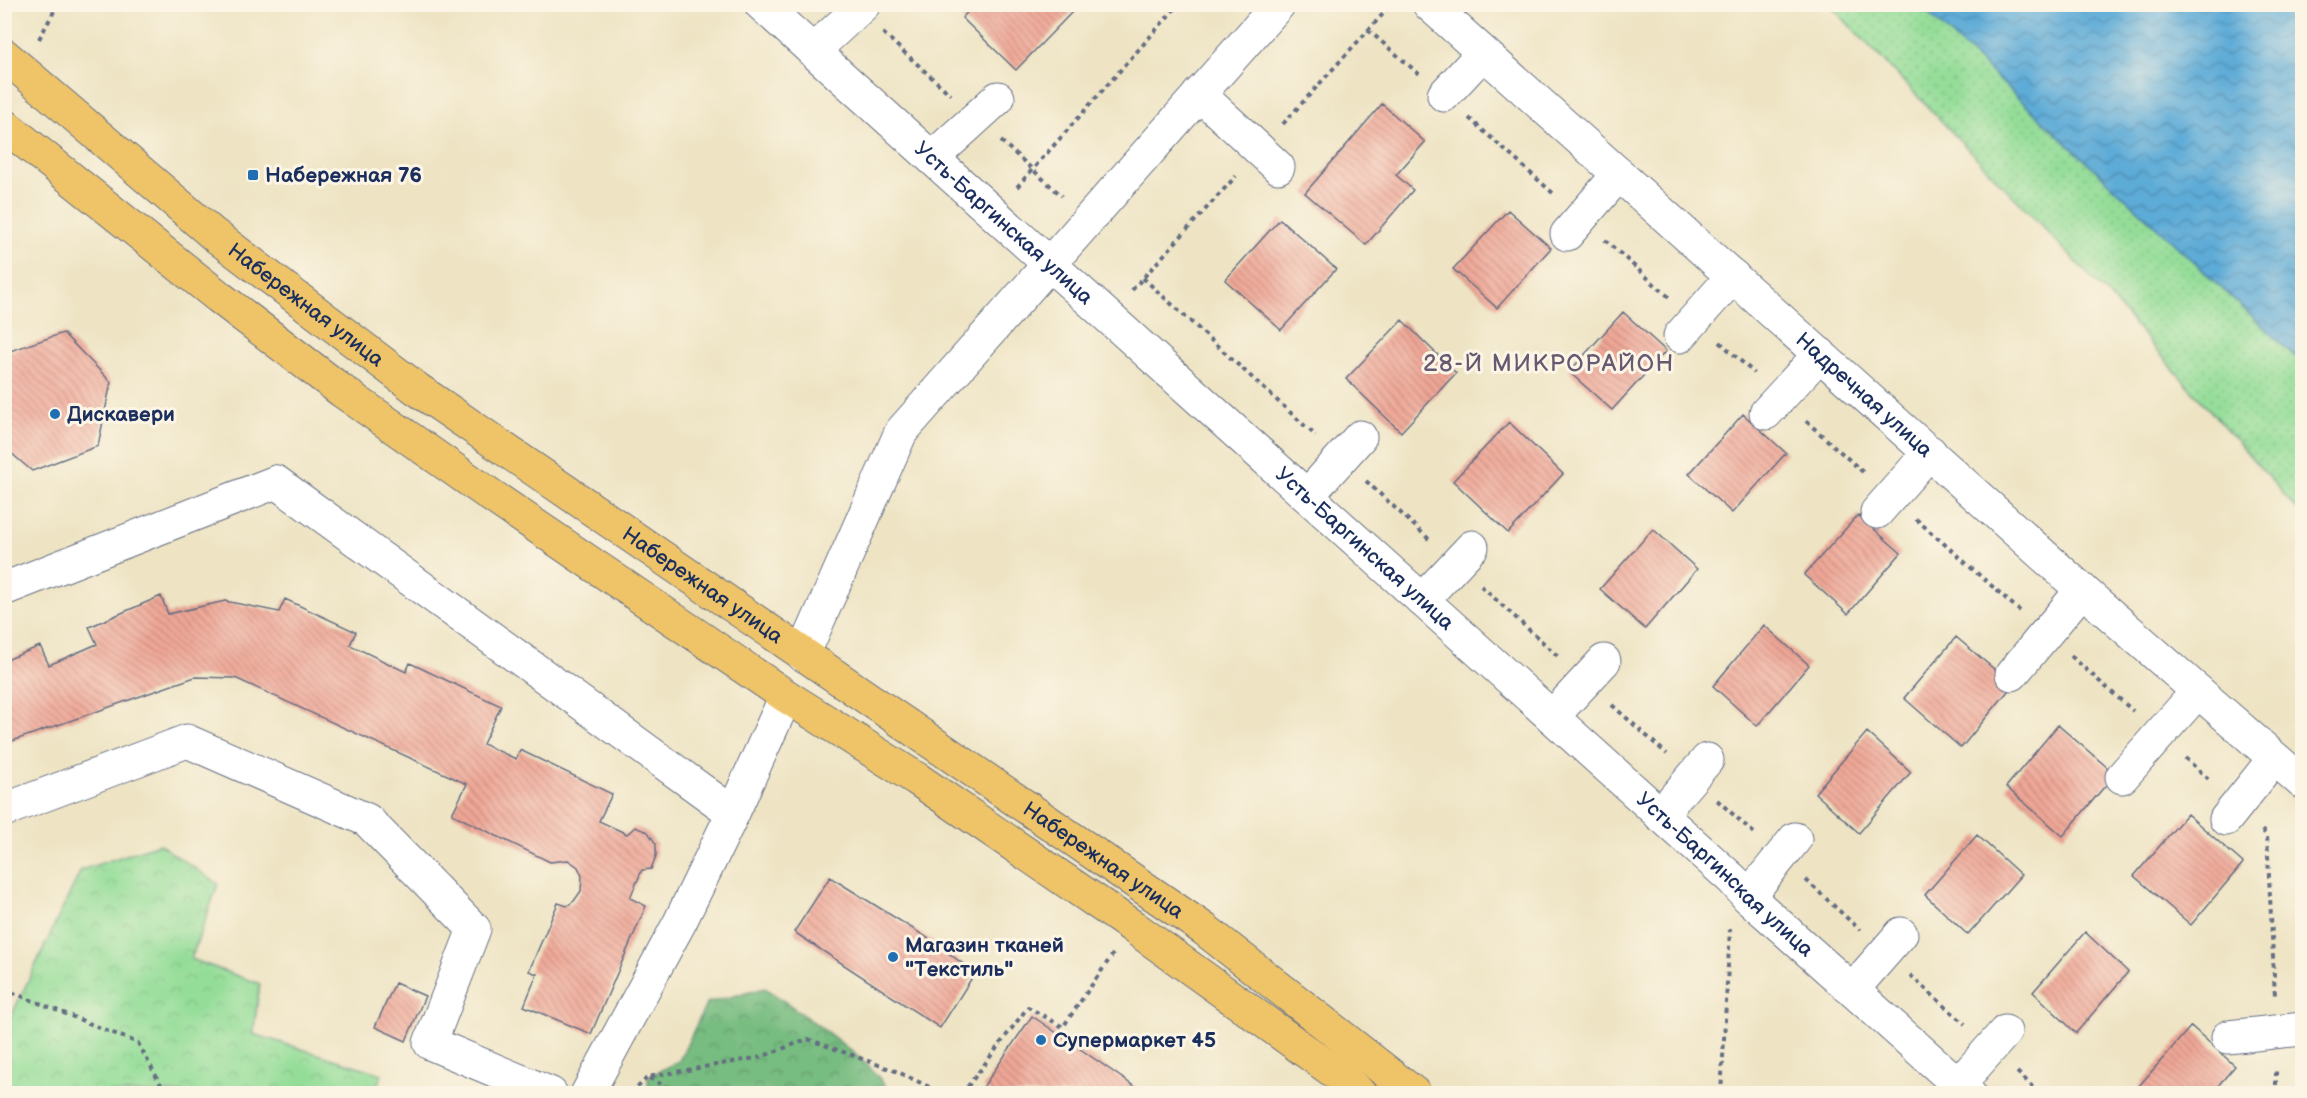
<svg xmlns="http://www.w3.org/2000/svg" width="2307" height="1098" font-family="'Balsamiq Sans',sans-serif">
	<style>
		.grass { fill: url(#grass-dots); stroke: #58867b; stroke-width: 1.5 }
		.forest { fill: url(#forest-crowns); stroke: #49766f; stroke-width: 1.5 }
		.park { fill: url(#park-crowns); stroke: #58867b; stroke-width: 1.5 }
		.water { fill: url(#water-waves); stroke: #3c6d9a; stroke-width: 1.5 }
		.building { fill: url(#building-back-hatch) }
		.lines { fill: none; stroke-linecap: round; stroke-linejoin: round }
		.minor-casing { stroke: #656e82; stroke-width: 35 }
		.major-casing { stroke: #656e82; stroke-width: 35 }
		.path { stroke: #656e82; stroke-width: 4; stroke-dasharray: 4.5 4.5; stroke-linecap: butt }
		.minor { stroke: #fff; stroke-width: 33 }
		.major { stroke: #efc469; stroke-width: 33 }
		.poi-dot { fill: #1f6fb2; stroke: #fcf5e5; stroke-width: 2 }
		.labels { text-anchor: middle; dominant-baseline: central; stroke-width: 6; stroke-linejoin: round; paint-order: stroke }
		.poi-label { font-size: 21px; font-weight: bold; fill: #1b2f5e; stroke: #fcf5e5; text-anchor: start }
		.street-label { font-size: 21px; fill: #1b2f5e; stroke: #fcf5e5 }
		.quarter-label { font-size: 24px; letter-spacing: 1.5px; fill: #665972; stroke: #fcf5e5 }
	</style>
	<defs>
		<pattern id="grass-dots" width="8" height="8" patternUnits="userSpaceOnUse" patternTransform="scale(1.5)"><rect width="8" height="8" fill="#94dd98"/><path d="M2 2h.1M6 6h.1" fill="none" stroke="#7fbe85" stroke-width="1.8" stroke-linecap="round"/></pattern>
		<pattern id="forest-crowns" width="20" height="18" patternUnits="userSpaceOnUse" patternTransform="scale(1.5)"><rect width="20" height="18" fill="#77bc80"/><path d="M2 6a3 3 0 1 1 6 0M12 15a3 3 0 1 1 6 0" fill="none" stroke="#61996c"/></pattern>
		<pattern id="park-crowns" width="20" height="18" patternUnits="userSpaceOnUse" patternTransform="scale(1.5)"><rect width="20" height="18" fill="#94dd98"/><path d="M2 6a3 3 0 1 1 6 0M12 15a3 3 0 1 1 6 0" fill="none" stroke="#7fbe85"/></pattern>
		<pattern id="water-waves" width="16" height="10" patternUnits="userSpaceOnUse" patternTransform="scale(1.5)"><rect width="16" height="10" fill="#5dabd7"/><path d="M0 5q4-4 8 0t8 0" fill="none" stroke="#4c8cb2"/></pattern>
		<pattern id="building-back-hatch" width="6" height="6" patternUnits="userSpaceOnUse" patternTransform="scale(1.5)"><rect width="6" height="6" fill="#f0a796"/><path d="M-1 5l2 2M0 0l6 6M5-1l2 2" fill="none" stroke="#c2887e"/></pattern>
	</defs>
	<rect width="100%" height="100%" fill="#fcf5e5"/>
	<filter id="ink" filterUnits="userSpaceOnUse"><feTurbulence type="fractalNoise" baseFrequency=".0167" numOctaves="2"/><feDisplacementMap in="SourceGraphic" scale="12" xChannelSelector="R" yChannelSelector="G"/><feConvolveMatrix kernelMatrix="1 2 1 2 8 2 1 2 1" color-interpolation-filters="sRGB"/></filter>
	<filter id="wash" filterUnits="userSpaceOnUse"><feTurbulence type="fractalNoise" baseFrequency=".008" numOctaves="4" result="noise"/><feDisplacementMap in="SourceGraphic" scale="24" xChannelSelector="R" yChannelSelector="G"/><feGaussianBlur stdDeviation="1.35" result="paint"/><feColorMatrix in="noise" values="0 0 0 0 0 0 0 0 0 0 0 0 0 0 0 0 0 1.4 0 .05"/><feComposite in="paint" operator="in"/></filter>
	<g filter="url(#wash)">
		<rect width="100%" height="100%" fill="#eee4c4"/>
		<path class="grass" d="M1830 5H1919L2302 363V515L2109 296Z"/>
		<path class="forest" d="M765 988C799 1012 871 1059 890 1093H648V1077L679 1061 707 1003Z"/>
		<path class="park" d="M159 844 218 884 191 959 260 984 253 1034 382 1074 374 1093H5V1029L81 870Z"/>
		<path class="water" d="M1919 5H2302V363Z"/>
		<g id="blocks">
			<path class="building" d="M975 4H1066L1073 11 1016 70 962 18Z
				M1382 104 1425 142 1396 175 1413 190 1366 245 1305 193Z
				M1508 210 1551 248 1497 308 1453 269Z
				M1280 219 1336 269 1281 330 1225 280Z
				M1623 312 1666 351 1612 410 1569 372Z
				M1402 320 1456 373 1401 432 1346 379Z
				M63 333 111 382 98 446 32 471 4 447V353Z
				M1743 414 1786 453 1732 513 1689 474Z
				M1509 422 1563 474 1508 533 1453 481Z
				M1858 515 1901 553 1848 614 1804 575Z
				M1653 529 1697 569 1645 629 1600 589Z
				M161 596 168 614 225 601 279 612 285 599 356 632 350 645 406 672 410 663 501 706 483 744 516 759 520 750 612 794 599 821 627 834 635 827 648 832 656 844V856L651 869 642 870 630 898 646 906 591 1034 524 1006 537 974 529 971 558 903 567 906 574 901 581 891 582 876 578 867 568 860 550 862 452 814 467 784 235 678 195 677 4 744V661L40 646 49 665 97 644 89 627Z
				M1764 625 1809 665 1757 726 1713 686Z
				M1956 637 2013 685 1961 748 1904 698Z
				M2058 725 2115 774 2063 836 2006 787Z
				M1867 732 1911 772 1859 833 1815 793Z
				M2187 814 2243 863 2191 925 2134 876Z
				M1977 835 2021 875 1968 935 1925 895Z
				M830 877 931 940 975 973 940 1028 794 932Z
				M2085 932 2128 972 2076 1033 2033 992Z
				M395 983 425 996 406 1041 375 1027Z
				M1032 1016 1102 1064 1145 1094H992L983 1087Z
				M2191 1026 2235 1066 2211 1094H2147L2139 1086Z"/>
		</g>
	</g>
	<g filter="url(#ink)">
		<use href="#blocks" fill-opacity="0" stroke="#656e82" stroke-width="1.5"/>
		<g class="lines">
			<g class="minor-casing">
				<g id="minor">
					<path id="s1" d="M761 4 1733 880 1748 897 1969 1094"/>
					<path id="s2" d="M1429 4 2082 590 2302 782"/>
					<path d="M813 51 864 4"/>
					<path d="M1199 94 1278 167"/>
					<path d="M1444 95 1483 53"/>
					<path d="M932 158 998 98"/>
					<path d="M1567 234 1619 174"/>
					<path d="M1680 336 1733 276"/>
					<path d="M1766 413 1820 354"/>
					<path d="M1307 496 1360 437"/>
					<path d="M1877 512 1930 452"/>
					<path d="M4 589 276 482 733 813"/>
					<path d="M1422 600 1472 547"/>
					<path d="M803 655 901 432 1279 4"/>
					<path d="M2012 674 2082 590"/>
					<path d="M1552 717 1604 661"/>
					<path d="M2122 777 2198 691"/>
					<path d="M4 810 187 741 367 820 474 929 430 1043 551 1094"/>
					<path d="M1660 815 1707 760"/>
					<path d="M2226 819 2274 759"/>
					<path d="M1748 897 1795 839"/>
					<path d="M1853 989 1901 934"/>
					<path d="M2228 1037 2302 1029"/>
					<path d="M1959 1084 2005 1032"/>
					<path d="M587 1094 680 922 733 813 786 696"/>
				</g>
			</g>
			<g class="major-casing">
				<g id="major">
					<path id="s3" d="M4 55 213 234 417 389 1204 929 1415 1094"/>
					<path d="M4 125 219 297 342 391 489 494 786 696 917 779 1132 926 1343 1078 1360 1094"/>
				</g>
			</g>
			<path class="path" d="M1368 30 1419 74
				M883 33 951 95
				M39 39 58 4
				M1469 118 1555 195
				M1283 124 1392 4
				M1001 141 1062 196
				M1017 187 1179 4
				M1605 240 1669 297
				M1143 278 1316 436
				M1132 290 1236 176
				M1720 342 1754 373
				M1806 421 1865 474
				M1366 481 1431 541
				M1916 519 2020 611
				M1481 586 1560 658
				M2071 656 2133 711
				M1612 705 1667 754
				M2185 758 2211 781
				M1717 800 1754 833
				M2262 830 2267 836 2275 997
				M1806 880 1860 930
				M1910 975 1965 1024
				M4 989 138 1043 166 1094
				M2017 1072 2041 1094
				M649 1078 674 1091 675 1094
				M631 1094 648 1077 761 1057 808 1039 898 1072 944 1094
				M962 1094 1028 1007 1063 1027 1113 954
				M1721 1094 1730 929
				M2276 1094V1067"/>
			<use href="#minor" class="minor"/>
			<use href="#major" class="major"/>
		</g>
	</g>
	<g class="poi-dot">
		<rect x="247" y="169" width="12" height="12" rx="3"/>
		<circle cx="55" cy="414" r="6"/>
		<circle cx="893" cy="957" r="6"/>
		<circle cx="1041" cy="1040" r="6"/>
	</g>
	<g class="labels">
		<g class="poi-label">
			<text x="265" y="175">Набережная 76</text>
			<text x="67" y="414">Дискавери</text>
			<text x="905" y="945">Магазин тканей<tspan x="905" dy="24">"Текстиль"</tspan></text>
			<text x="1053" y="1040">Супермаркет 45</text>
		</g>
		<g class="street-label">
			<text stroke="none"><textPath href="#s1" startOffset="327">Усть-Баргинская улица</textPath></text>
			<text stroke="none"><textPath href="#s3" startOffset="392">Набережная улица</textPath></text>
			<text stroke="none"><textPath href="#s2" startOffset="585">Надречная улица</textPath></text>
			<text stroke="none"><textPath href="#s1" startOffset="813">Усть-Баргинская улица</textPath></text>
			<text stroke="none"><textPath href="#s3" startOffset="878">Набережная улица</textPath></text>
			<text stroke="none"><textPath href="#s3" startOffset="1364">Набережная улица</textPath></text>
			<text stroke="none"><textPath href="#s1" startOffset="1299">Усть-Баргинская улица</textPath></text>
		</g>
		<g class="quarter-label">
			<text x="1549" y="363">28-Й МИКРОРАЙОН</text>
		</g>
	</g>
	<rect width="2307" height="1098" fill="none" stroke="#fcf5e5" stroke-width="24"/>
</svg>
